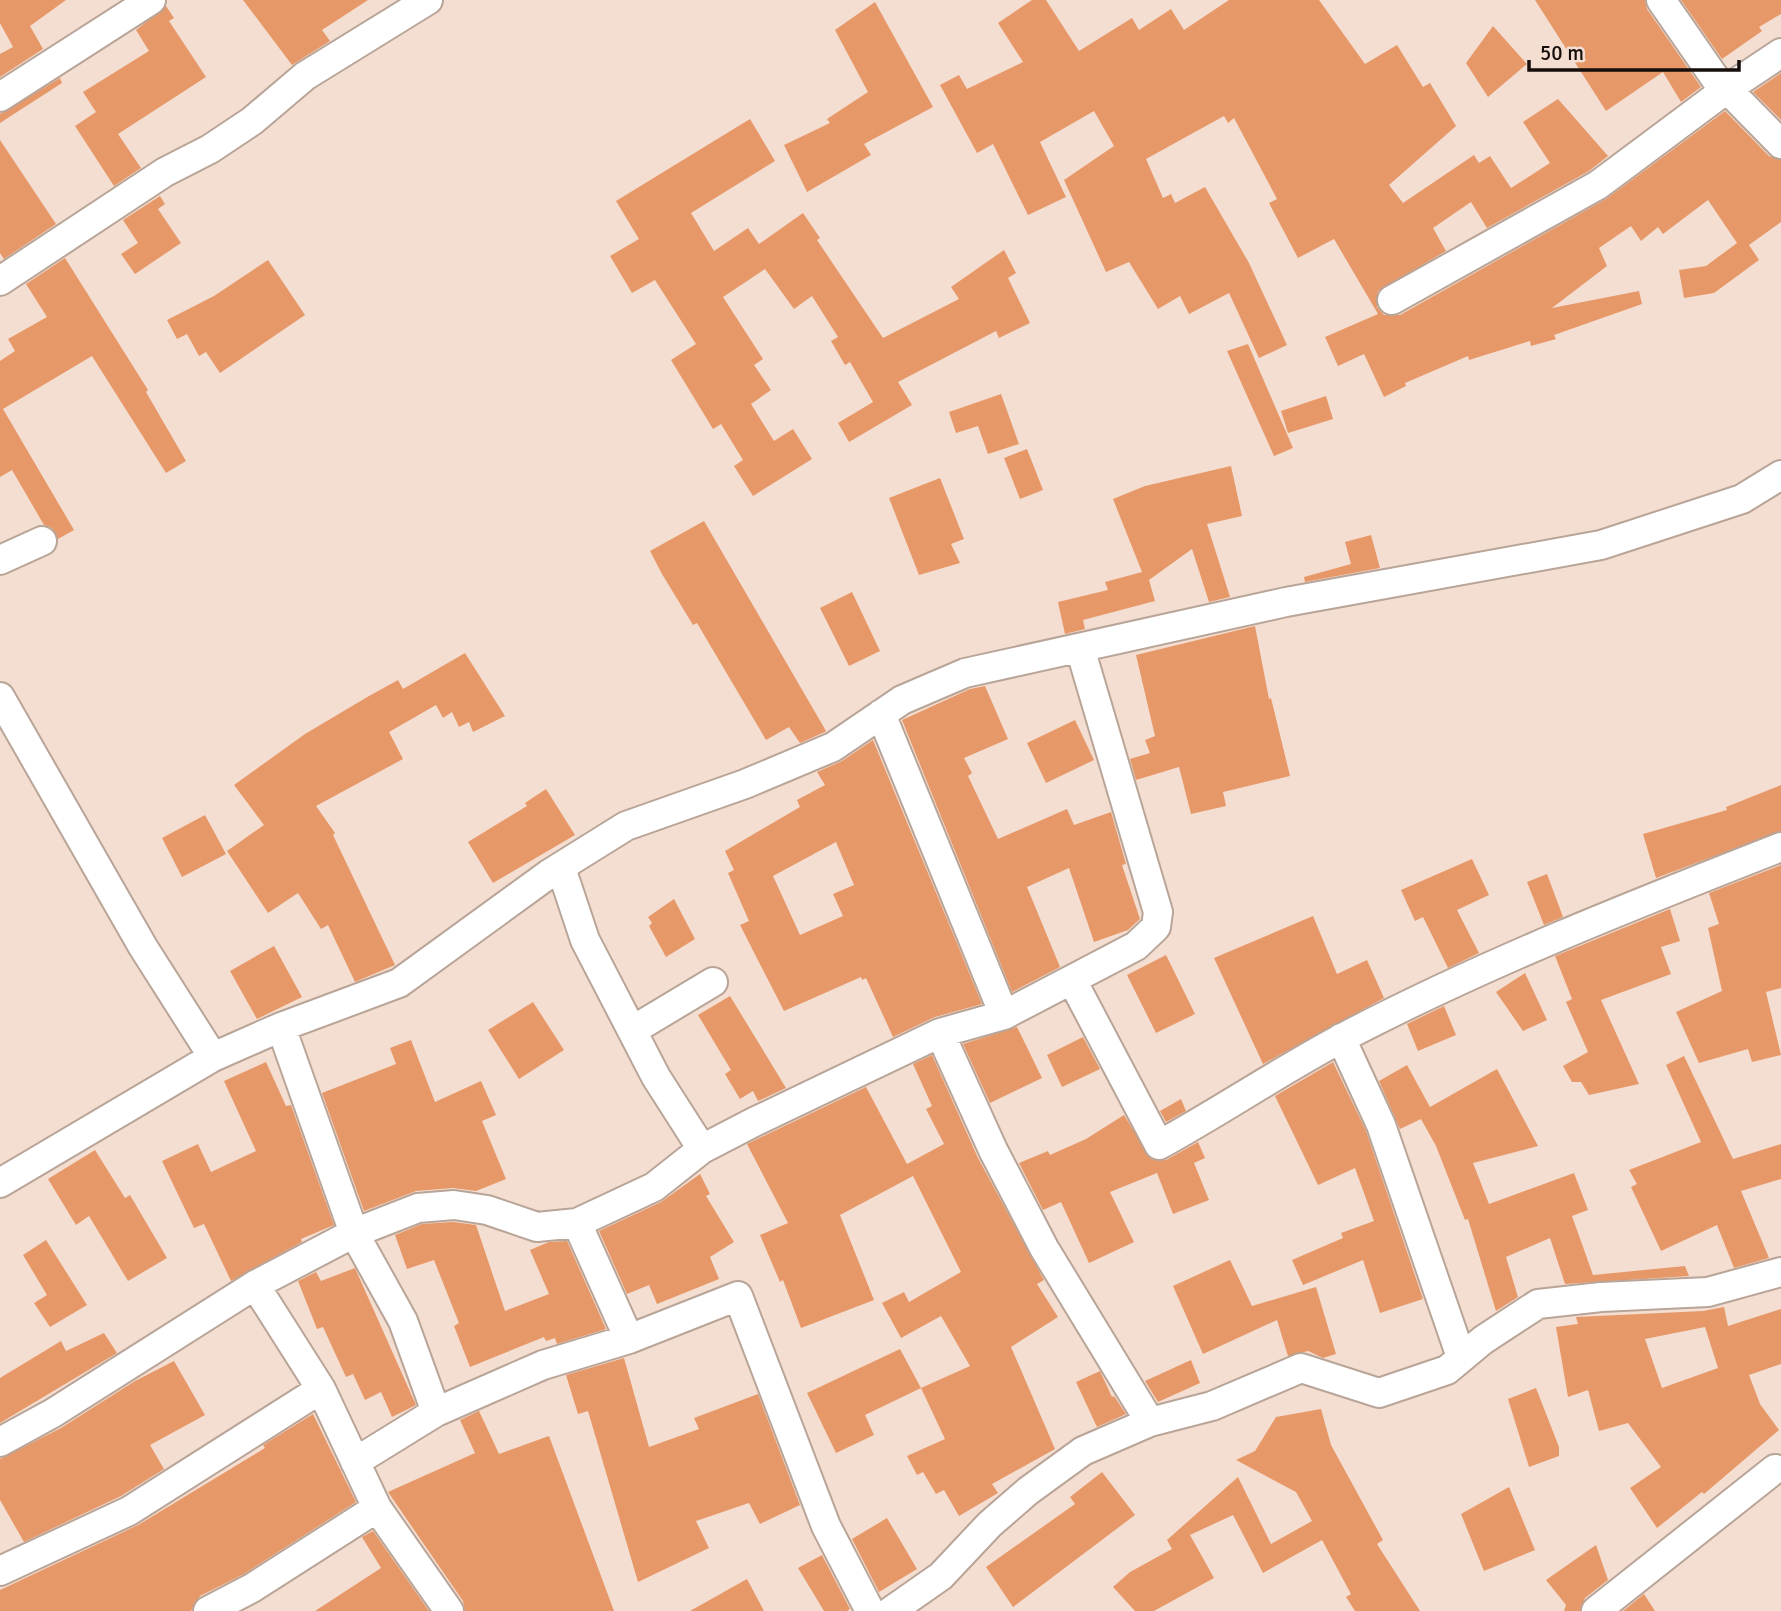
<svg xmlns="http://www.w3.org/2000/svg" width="1781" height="1611" font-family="Signika,sans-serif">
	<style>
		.building { fill: #e79868; fill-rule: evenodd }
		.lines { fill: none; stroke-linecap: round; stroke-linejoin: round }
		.minor-casing { stroke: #b9a498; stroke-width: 32 }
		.minor { stroke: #fff; stroke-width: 28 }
	</style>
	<rect width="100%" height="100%" fill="#f4ded1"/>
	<path class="building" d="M0 0H66L30 26 43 49 0 77V54L13 47 0 23Z
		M243 0H368L322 30 330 41 292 65Z
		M1032 0H1046L1079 51 1132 18 1139 30 1171 9 1184 30 1229 0H1319L1365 64 1397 45 1423 87 1430 83 1456 126 1389 185 1403 203 1474 155 1479 163 1490 156 1511 188 1550 163 1523 122 1558 99 1608 156 1589 171 1487 228 1471 202 1433 228 1446 251 1378 291 1377 307 1384 315H1400L1606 199 1725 111 1769 156 1781 160V222L1749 245 1759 260 1714 293 1684 298 1679 270 1706 266 1737 243 1708 200 1663 234 1658 227 1641 241 1631 226 1599 248 1607 266 1552 308 1639 291 1642 304 1554 335 1556 339 1531 346 1530 341 1469 360 1468 356 1405 383 1406 386 1384 397 1364 354 1338 366 1325 337 1378 314 1334 239 1298 258 1269 203 1277 199 1234 118 1228 123 1224 116 1146 159 1163 198 1171 194 1175 203 1205 187 1249 263 1287 345 1259 358 1229 293 1189 314 1180 296 1158 309 1129 262 1106 272 1064 180 1114 146 1094 111 1040 142 1066 197 1028 215 993 144 977 153 940 85 959 75 967 89 1023 62 998 23Z
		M1535 0H1645L1647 9 1701 87 1681 102 1663 72 1606 111Z
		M1681 0H1781V14L1759 27 1762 31 1722 59Z
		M875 2 933 107 864 144 871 155 807 192 784 145 830 123 827 119 868 92 835 30Z
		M166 6 174 18 169 21 206 77 118 134 141 168 114 186 75 126 96 112 83 92 149 51 136 30Z
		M1493 26 1527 64 1488 97 1466 63Z
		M1781 73V120L1753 92Z
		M60 78 62 83 0 123V114Z
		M750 119 775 161 691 213 714 251 748 228 759 244 803 213 820 238 817 240 883 338 959 299 951 287 1004 250 1016 273 1008 278 1030 323 999 338 996 331 898 382 912 405 849 442 838 423 873 402 850 362 845 365 831 341 838 337 812 296 794 309 765 269 723 297 763 359 754 365 771 390 751 404 774 441 793 429 812 459 753 496 734 466 743 460 721 424 713 429 671 360 696 344 655 280 632 293 610 256 639 239 616 201Z
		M0 140 56 224 4 259 0 253Z
		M160 196 165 204 158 209 181 243 135 274 121 254 138 243 123 220Z
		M65 258 148 390 146 392 186 461 166 473 92 356 3 409 74 530 58 539 52 528 44 525 12 470 0 477V361L15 351 8 339 47 317 26 284Z
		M268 260 305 315 220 373 206 352 199 356 187 334 177 339 167 320 214 296Z
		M1248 344 1293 448 1274 456 1227 351Z
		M1001 394 1019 444 988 454 978 426 956 433 949 412Z
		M1326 396 1333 419 1288 433 1281 411Z
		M1027 449 1043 490 1020 499 1004 458Z
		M1231 466 1242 516 1207 524 1230 597 1209 602 1192 549 1149 580 1155 601 1083 620 1085 629 1065 634 1058 602 1108 590 1105 582 1142 572 1113 499 1145 486Z
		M940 478 964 539 951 544 960 563 919 575 889 498Z
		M704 521 826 731 825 732 800 743 789 727 766 740 697 623 693 625 662 574 650 551Z
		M1371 535 1380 568 1305 582 1304 577 1351 564 1345 542Z
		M852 592 880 651 849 666 820 608Z
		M1255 626 1269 699 1271 698 1290 776 1223 792 1226 806 1191 814 1179 767 1136 780 1130 759 1150 753 1145 740 1155 736 1136 655Z
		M465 653 505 716 473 732 469 722 459 727 452 712 443 718 436 705 389 732 403 759 316 806 335 833 333 835 395 965 355 982 328 925 321 929 298 893 268 913 227 851 264 825 234 785 305 734 369 696 398 680 403 689Z
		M985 686 1008 739 964 758 972 773 968 776 998 839 1067 809 1074 825 1111 812 1126 864 1122 865 1140 919 1128 930 1094 942 1069 868 1027 887 1060 967 1012 992 902 720 970 689Z
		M1075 720 1094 760 1046 783 1027 743Z
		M873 740 982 1004 935 1017 893 1037 866 978 862 980 861 977 784 1011 740 925 749 921 728 873 734 870 725 851 800 807 797 800 825 785 817 772 842 761ZM836 842 854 885 833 894 843 916 800 935 773 876Z
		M1781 785V831L1656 878 1643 834 1727 810 1726 807Z
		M546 789 575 835 493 883 468 842 527 806 525 803Z
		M205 815 226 854 182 877 162 838Z
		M1472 859 1489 895 1457 910 1479 953 1448 968 1423 917 1415 921 1401 890Z
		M1781 865V988L1766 992 1781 1055 1752 1062 1748 1049 1699 1063 1676 1012 1722 991 1708 928 1719 924 1709 893Z
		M1547 874 1563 917 1544 925 1527 882Z
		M674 899 695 939 666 957 649 926 652 923 648 917Z
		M1670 909 1680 941 1661 947 1671 974 1601 1000 1639 1084 1589 1095 1581 1082H1572L1563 1066 1588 1052 1566 1002 1572 999 1555 956Z
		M1313 916 1337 974 1367 960 1384 998 1263 1064 1214 958Z
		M274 946 302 997 257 1019 230 971Z
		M1166 955 1195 1014 1156 1033 1127 975Z
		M1525 973 1547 1020 1523 1031 1496 992Z
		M730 996 786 1088 758 1101 753 1091 740 1099 725 1074 731 1070 698 1015Z
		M533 1002 564 1050 519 1079 488 1030Z
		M1444 1006 1456 1035 1418 1051 1407 1024Z
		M1017 1027 1042 1078 990 1103 963 1044Z
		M1083 1037 1100 1069 1062 1087 1047 1055Z
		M411 1040 435 1102 481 1081 496 1115 482 1121 506 1179 476 1191 453 1188 416 1191 364 1211 322 1093 396 1064 390 1048Z
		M932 1055 978 1158 1044 1280 1037 1284 1058 1317 1011 1347 1055 1449 992 1484 998 1493 959 1516 944 1490 936 1494 923 1472 917 1475 907 1456 945 1439 921 1388 970 1366 941 1316 901 1338 882 1303 904 1292 909 1302 961 1272 913 1176 840 1215 874 1300 801 1328 783 1280 780 1282 760 1235 788 1223 747 1144 866 1087 907 1164 944 1144 926 1109 932 1106 913 1064Z
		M1684 1056 1733 1159 1781 1144V1179L1741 1191 1769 1258 1734 1268 1717 1225 1661 1251 1631 1187 1637 1184 1629 1170 1701 1142 1666 1065Z
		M266 1062 286 1106 291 1105 334 1225 301 1239 302 1242 231 1281 204 1224 194 1228 162 1161 198 1144 211 1172 256 1151 224 1081Z
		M1333 1062 1366 1131 1423 1299 1380 1313 1363 1260 1303 1285 1292 1260 1343 1238 1341 1233 1374 1221 1355 1168 1318 1185 1275 1096Z
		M1407 1065 1430 1107 1497 1069 1538 1146 1473 1163 1489 1204 1574 1173 1588 1210 1572 1216 1593 1275 1685 1266 1689 1276 1565 1284 1550 1238 1506 1257 1518 1297 1496 1311 1468 1219 1465 1220 1436 1146 1421 1119 1400 1129 1379 1081Z
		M1181 1099 1186 1111 1166 1122 1160 1111Z
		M1124 1115 1151 1159 1166 1160 1198 1142 1205 1158 1194 1163 1209 1200 1173 1214 1157 1173 1110 1192 1134 1242 1089 1263 1061 1202 1043 1210 1019 1163 1048 1151 1050 1155 1086 1139Z
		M95 1150 125 1198 130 1195 167 1258 128 1281 89 1216 76 1225 48 1179Z
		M700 1174 710 1194 706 1196 734 1242 710 1257 719 1279 657 1304 649 1285 627 1294 599 1231 661 1202Z
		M453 1222 476 1225 505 1311 549 1294 530 1250 549 1242 567 1241 606 1329 557 1344 555 1338 546 1341 544 1337 470 1367 454 1326 459 1323 434 1260 407 1269 395 1235 422 1224Z
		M46 1240 87 1305 50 1327 34 1303 47 1295 23 1255Z
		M1230 1260 1252 1306 1316 1287 1336 1354 1323 1358 1308 1351 1288 1356 1277 1320 1203 1354 1173 1286Z
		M355 1268 416 1405 392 1417 381 1392 365 1400 353 1374 346 1377 323 1327 317 1329 298 1281 316 1272 321 1281Z
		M1724 1307 1728 1326 1781 1309V1364L1749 1375 1760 1404 1779 1430 1704 1494 1702 1492 1657 1528 1630 1488 1661 1467 1628 1423 1599 1431 1588 1390 1568 1397 1556 1327 1578 1324 1576 1317 1703 1311ZM1705 1327 1718 1368 1662 1388 1645 1339Z
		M104 1333 117 1353 0 1423V1378L61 1341 66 1351Z
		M900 1349 921 1388 865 1415 874 1435 836 1453 807 1393Z
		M624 1358 649 1447 699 1429 694 1418 758 1394 800 1505 760 1524 749 1503 696 1521 709 1548 638 1582 588 1411 578 1414 566 1375Z
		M1191 1360 1200 1383 1158 1402 1145 1381Z
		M174 1361 205 1415 150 1445 164 1469 121 1496 24 1542 0 1500V1459L61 1428 135 1381Z
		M1100 1371 1112 1397 1114 1396 1126 1414 1097 1427 1076 1382Z
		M1536 1388 1559 1447V1456L1529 1467 1508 1399Z
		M1321 1409 1331 1445 1383 1540 1377 1544 1420 1611H1355L1346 1597 1351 1594 1322 1540 1263 1573 1233 1515 1190 1535 1214 1578 1154 1611H1135L1113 1587 1130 1572 1172 1549 1167 1540 1238 1477 1271 1544 1312 1521 1296 1492 1236 1460 1255 1451 1276 1417Z
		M479 1411 499 1454 549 1436 614 1611H465L463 1601 388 1492 475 1453 460 1420Z
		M313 1414 356 1502 244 1574 200 1596 191 1611H0V1590L138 1525 265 1448 263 1445Z
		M1102 1472 1135 1515 1013 1607 986 1567 1075 1504 1070 1497Z
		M1509 1487 1535 1550 1484 1571 1461 1514Z
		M887 1518 917 1569 879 1592 852 1539Z
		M373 1531 429 1611H315L381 1568 362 1537Z
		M1596 1545 1608 1580 1585 1598 1580 1611H1564L1566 1605 1546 1580Z
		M822 1555 850 1609 847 1611H824L798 1568Z
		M747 1579 764 1611H690Z
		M1644 1594 1655 1611H1623Z"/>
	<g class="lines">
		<g class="minor-casing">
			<path id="minor" d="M1661 0 1724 91 1730 92 1781 144
				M0 97 151 0
				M0 281 165 172 210 149 252 121 305 76 428 0
				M1392 300 1598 185 1724 91 1781 53
				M0 560 42 541
				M0 697 143 947 213 1057
				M881 714 1004 1015
				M561 868 585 940 656 1077 702 1149
				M1072 980 1159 1145C1221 1111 1280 1071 1342 1038 1483 964 1633 905 1781 847
				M281 1027 354 1233 403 1321 436 1412 355 1462
				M633 1030 713 982
				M940 1033 993 1150 1044 1248 1150 1422
				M1341 1038 1381 1125 1461 1357
				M0 1183 213 1057 281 1027 399 983 549 874 626 826 745 784 833 747 902 700 965 673 1286 602 1601 545 1742 499 1781 475
				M577 1223 629 1339
				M255 1285 321 1389 377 1508 449 1611
				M436 1412 543 1365 629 1339 738 1296 826 1526 870 1611
				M0 1442 53 1413 255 1285 354 1233 418 1208 454 1205 487 1210 537 1227 577 1223 654 1187 702 1149 754 1122 940 1033 1004 1015 1136 946 1156 927 1158 912 1080 648
				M0 1571 129 1511 321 1389
				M208 1611 252 1588 377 1508
				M891 1611 941 1576 990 1524 1028 1491 1083 1451 1150 1422 1212 1406 1301 1368 1379 1393 1447 1370 1483 1340 1538 1304 1601 1297 1708 1292 1781 1272
				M1596 1611 1775 1469"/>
		</g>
		<use href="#minor" class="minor"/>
	</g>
	<path d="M1529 60v10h210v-10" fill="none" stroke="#150e0a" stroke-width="3.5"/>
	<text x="1540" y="60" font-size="21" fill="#150e0a" stroke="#f4ded1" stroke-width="5" paint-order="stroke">50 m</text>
</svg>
